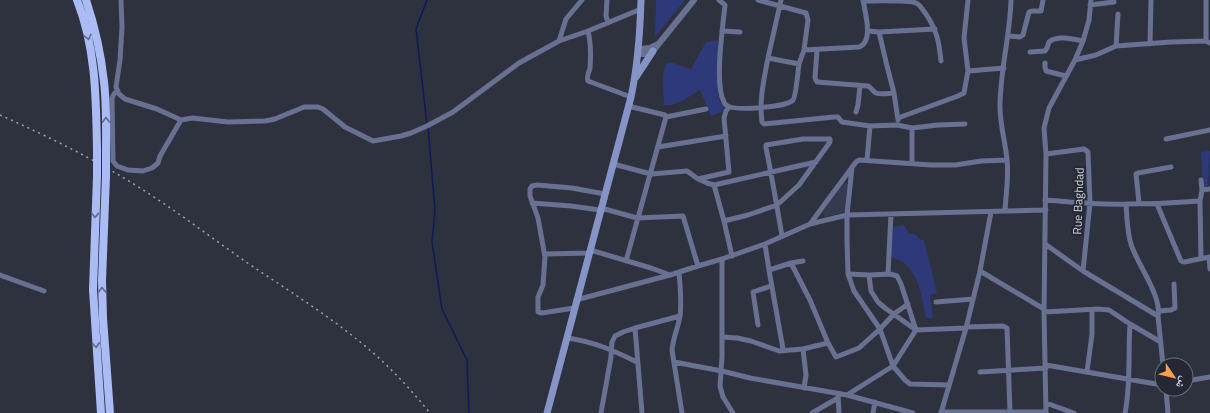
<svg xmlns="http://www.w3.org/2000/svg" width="1210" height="413" font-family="'Titillium Web','Noto Naskh Arabic',sans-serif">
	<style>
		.built { fill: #353a4d }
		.green { fill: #2e3979 }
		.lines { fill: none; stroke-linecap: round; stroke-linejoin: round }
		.stream { stroke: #14185a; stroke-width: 1.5 }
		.minor { stroke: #687191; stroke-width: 5 }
		.tertiary { stroke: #687191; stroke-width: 6 }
		.secondary { stroke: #8593c7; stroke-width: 7 }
		.trunk { stroke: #abbbf4; stroke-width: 8 }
		.rail { stroke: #9fa2ac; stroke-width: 1.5; stroke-dasharray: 2 4; stroke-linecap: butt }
		.trunk-bridge { stroke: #abbbf4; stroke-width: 8 }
		.oneway { stroke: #616a8a }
		.labels { text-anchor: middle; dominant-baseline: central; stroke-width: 4; stroke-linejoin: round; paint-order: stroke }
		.street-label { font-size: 12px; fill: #cfd2da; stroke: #252834 }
	</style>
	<rect width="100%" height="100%" fill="#2e323f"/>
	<path class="built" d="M843 183 848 184 845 212 824 217 823 212Z"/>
	<path class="green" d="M656 0H685L655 37Z
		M718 40V93L720 103H723V111L711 116 700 90C689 96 677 107 664 105 664 91 660 75 667 63H670V62L691 69 706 42Z
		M1210 151 1208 186 1203 188 1201 152Z
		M904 225 909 234H915L921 240H924L937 293 930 295 933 318H926C922 298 920 276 903 262 900 260 895 259 891 257L893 227Z"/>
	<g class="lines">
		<path class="stream" d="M427 0 416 29 427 124
			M428 127 435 211 432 242 442 309 467 360 469 413"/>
		<path class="minor" d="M121 0 122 27 120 60 116 87 119 94 125 99 157 109 181 120
			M607 0 606 16 608 23
			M719 0 725 5C723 26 714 84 724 102 725 104 725 105 728 106 736 111 788 107 793 100 796 97 798 70 799 64
			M758 0 806 13 808 20 804 50
			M863 0C865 12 874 42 859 47L804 50 799 64 768 58C764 79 759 100 762 122L764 124 834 117H838L842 122 870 126 897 125 912 128 938 125 965 124
			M864 1C873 1 909 0 916 3 921 5 923 11 926 14 937 31 939 41 941 61
			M1090 5 1114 2
			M588 31C591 43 591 55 590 68 589 73 586 76 588 81L631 97
			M722 31 740 32
			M868 31 879 32 935 29
			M879 32 887 66 894 93 898 120
			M1009 36 1020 37 1023 35 1029 12 1032 11H1041L1043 0
			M559 41 588 31 641 9
			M1206 41V0
			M1150 44 1151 0
			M1116 46 1118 14
			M817 50 815 78 817 82 868 86C872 88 873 92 876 93 881 95 889 93 894 93
			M1030 52 1045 51 1047 48 1049 42C1057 35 1073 39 1083 41
			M768 58 781 0
			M1075 60 1096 55 1116 46 1171 42 1206 41 1210 43
			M1045 63V67L1046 71 1066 76
			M968 71 1004 68
			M117 91 114 94 112 98 113 161 117 166 128 170 143 171 152 168 158 163 160 156 181 120 192 118 228 122 265 121 275 119 304 107H318L323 109 345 127 373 141 401 136 411 133 427 126 453 112 519 63 559 41 566 19 582 0
			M628 106 665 115 666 117 706 109
			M856 112 858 105 860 86
			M898 118 958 96 964 93 968 71 964 38 968 0
			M912 128V163
			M1166 139 1210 130
			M658 147 726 136
			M1046 154 1084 149 1088 152 1090 203 1083 271
			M867 160 870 126
			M613 164 651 174 687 171 698 179 707 183 714 185 816 162
			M852 167 847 215V241L848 274 854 291 880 329 893 366 905 380 910 384 949 385
			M698 179 729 172 724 118 726 111 729 107
			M1201 180 1202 190 1200 201 1201 259
			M714 185 724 221 732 256
			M1202 190 1210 189
			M1045 200C1072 202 1099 205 1126 204 1151 204 1175 203 1200 201
			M532 203 571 206 600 210
			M1139 203 1136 174 1138 173 1171 167
			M1126 204C1127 217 1127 232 1131 244 1137 264 1162 296 1158 316L1163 365
			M1157 204 1181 261 1184 262 1210 257
			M601 208 637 218 683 216 698 266
			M1005 211C1006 193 1009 176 1007 159 1005 141 1000 124 1000 107 1000 71 1010 36 1011 0
			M724 221 748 215 777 205 799 185 830 142V139H803L766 145V148C772 177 777 207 782 236
			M810 224 856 162 859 160 931 165H955L982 161 1007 160
			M765 244 769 270 783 349
			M1045 244 1083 271 1158 316
			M590 250 651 268 670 275
			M545 254 589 253
			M1209 257 1210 269
			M722 259V357L720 386 723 397 733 413
			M626 261 666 117
			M791 263 810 300 828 343 836 357 859 348 880 329 894 314 908 304
			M769 270 791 263 803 261
			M980 271 1044 309
			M679 272C680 287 682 302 680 316 678 328 673 338 672 350L682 413
			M848 274 869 275 890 274 897 276 901 284 916 330
			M888 274 891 214
			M0 275 44 291
			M869 275 871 291 878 302 885 308 916 330 966 328
			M576 300 670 275 698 266 722 259 765 244 810 224 847 215 1046 210
			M936 302 973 299
			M574 308 542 313 538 312V297L543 285 545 257 538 218 530 196V189L532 186 537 185 572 188 605 194
			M1159 311 1171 310 1175 308 1174 284
			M1044 312 1098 309 1109 310 1130 324 1159 341
			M758 325 753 292 771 286
			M966 327 1003 326 1007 328 1010 412
			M635 328 642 413
			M722 337 737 338 751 341 779 351 803 349 828 343
			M567 338C595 342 612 350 637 362
			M803 349 806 375 804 388
			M674 362 722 371 750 378 847 395 913 413
			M1046 365 1162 385
			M980 372 1046 368
			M1087 372 1092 334V310
			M1186 381 1210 377
			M1166 389 1168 413
			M838 395 839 413
			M847 395 893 366 916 330
			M1046 403 1074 413
			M941 412H1046
			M601 413 611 357 612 342 615 336 623 332 635 328 680 316
			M812 413 838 398
			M873 413 875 402
			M941 413 966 328 980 271 991 212
			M1046 413 1044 312 1046 154 1044 128 1049 108 1075 60 1083 41 1089 20 1091 0
			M1125 413C1131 384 1128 353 1130 324"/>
		<path class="tertiary" d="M639 49 650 48 658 44
			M638 54H646L653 51 694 0"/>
		<path class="secondary" d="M636 77 653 51
			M547 413 631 97C638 65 640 33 641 0"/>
		<path class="trunk" d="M77 0C96 48 96 98 97 149
			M86 0C95 27 101 54 104 82 107 107 106 134 106 159
			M97 176 93 290 101 413
			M106 176 102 281 103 318 110 413"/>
		<path class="rail" d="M0 115C45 135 90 157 132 183 171 207 208 235 246 262 289 291 333 318 372 352 393 370 412 391 430 413"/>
		<path class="trunk-bridge" d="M106 159V176
			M97 176V149"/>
	</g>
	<defs><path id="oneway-chevron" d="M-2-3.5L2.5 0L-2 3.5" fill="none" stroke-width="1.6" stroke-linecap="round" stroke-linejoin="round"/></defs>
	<g class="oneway">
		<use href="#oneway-chevron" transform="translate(88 37) rotate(76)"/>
		<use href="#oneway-chevron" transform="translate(106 120) rotate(-91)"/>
		<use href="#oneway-chevron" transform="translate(95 215) rotate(92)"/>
		<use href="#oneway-chevron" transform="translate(102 290) rotate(-92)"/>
		<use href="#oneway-chevron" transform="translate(96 345) rotate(86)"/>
	</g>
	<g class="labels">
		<g class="street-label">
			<text transform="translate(1078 201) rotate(-88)">Rue Baghdad</text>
		</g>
	</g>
	<g transform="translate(1174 377) rotate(125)"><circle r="19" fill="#252834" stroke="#696c76"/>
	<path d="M0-3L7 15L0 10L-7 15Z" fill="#f8a14a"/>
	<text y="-6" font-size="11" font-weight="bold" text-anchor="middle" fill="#cfd2da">ش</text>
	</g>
</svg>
